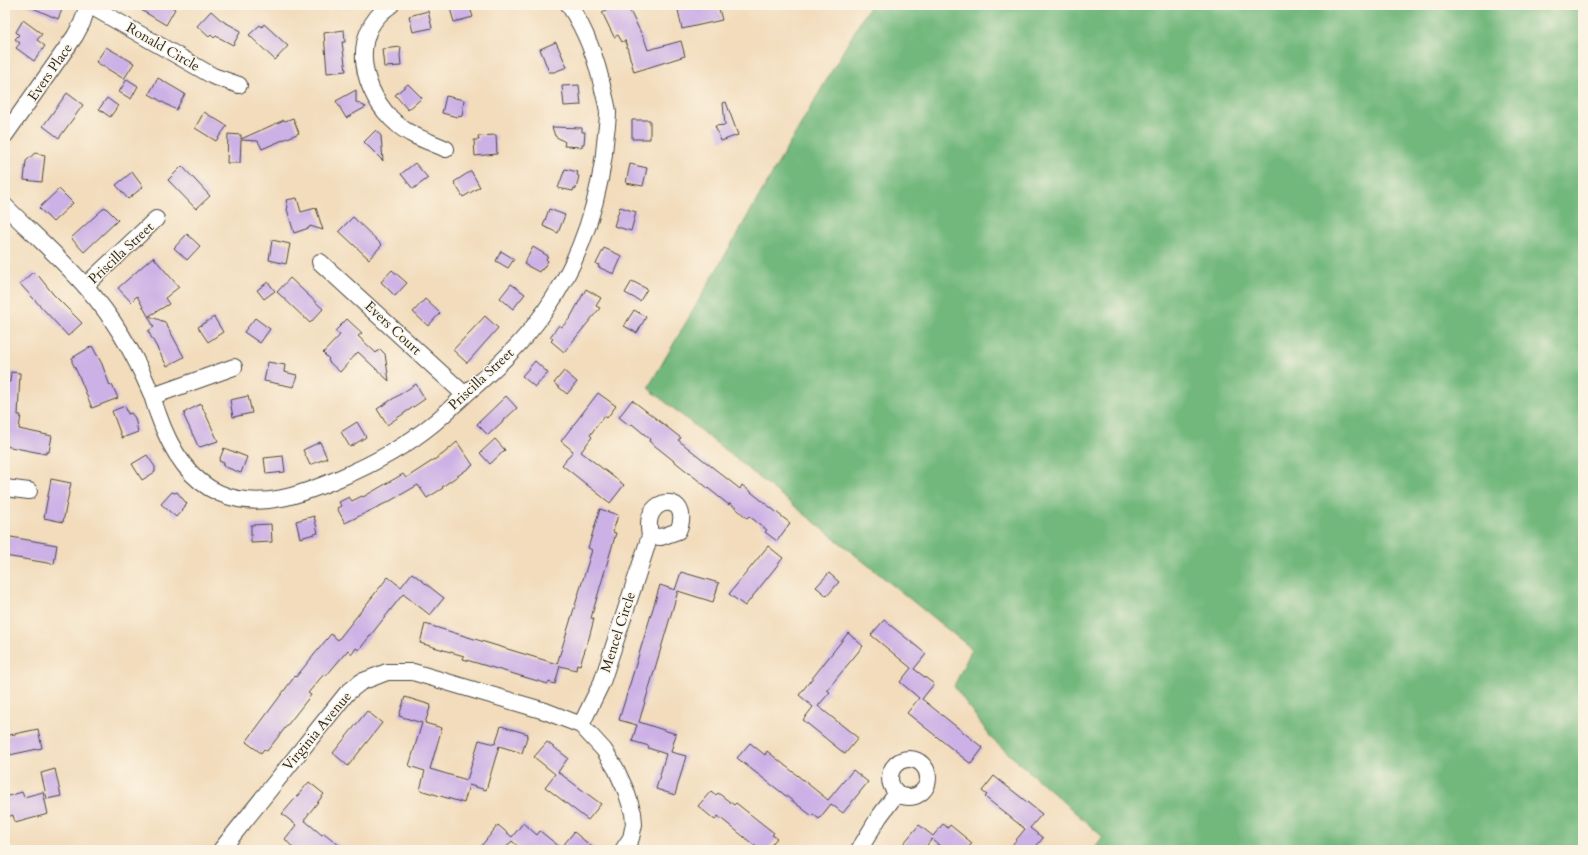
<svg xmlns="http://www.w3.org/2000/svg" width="1588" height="855" font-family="Cardo,serif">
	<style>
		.forest { fill: #72b87d; stroke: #4e7254 }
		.building { fill: #ccb1e6 }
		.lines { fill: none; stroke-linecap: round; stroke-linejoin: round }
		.minor-casing { stroke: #494641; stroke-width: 18 }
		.minor { stroke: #fff; stroke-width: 16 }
		.labels { text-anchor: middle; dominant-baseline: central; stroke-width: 3; stroke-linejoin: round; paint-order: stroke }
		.street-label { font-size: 14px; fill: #2b2b2b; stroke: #fcf5e5 }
	</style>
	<rect width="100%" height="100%" fill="#fcf5e5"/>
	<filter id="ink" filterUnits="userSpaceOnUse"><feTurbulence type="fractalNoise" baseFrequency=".025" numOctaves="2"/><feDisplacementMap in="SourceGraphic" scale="8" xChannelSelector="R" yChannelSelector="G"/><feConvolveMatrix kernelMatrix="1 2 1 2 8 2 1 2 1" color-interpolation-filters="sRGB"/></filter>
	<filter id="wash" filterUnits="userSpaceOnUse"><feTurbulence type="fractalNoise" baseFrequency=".012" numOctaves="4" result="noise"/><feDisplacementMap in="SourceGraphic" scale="16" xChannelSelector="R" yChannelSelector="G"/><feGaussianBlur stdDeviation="0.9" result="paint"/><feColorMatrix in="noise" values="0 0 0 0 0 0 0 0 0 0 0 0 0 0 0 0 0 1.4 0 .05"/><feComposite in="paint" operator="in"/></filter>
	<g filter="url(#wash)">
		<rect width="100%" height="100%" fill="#f2dcbc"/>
		<path class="forest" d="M870 5H1583V850H1094L1103 837 992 739 954 686 972 649 648 388Z"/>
		<g id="blocks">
			<path class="building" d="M26 5H64L58 19Z
				M133 5H169L175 9 166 25Z
				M449 5H469L473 17 454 22Z
				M603 5H627L645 41 648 50 681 41 685 56 634 72 625 40 622 42 618 35 614 37 602 12 606 10Z
				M677 5H718L722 20 682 29Z
				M211 11 221 20 241 31 233 45 216 36 214 38 211 35 209 37 197 26Z
				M428 11 432 28 413 32 409 16Z
				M23 20 42 34 37 40 45 46 34 61 16 48 20 43 15 39 19 35 16 32Z
				M264 24 288 46 275 60 249 35 260 25 262 27Z
				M344 30 345 42H342L346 71 327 73 324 33Z
				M556 42 567 67 554 72H549L540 49Z
				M106 47 134 63 124 79 96 62Z
				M401 47 400 55 401 66 384 67 382 49Z
				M158 78 185 94 176 110 149 94Z
				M127 79 138 86 131 99 119 92Z
				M408 84 422 98 408 110 395 95Z
				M579 85 581 105 564 106 562 86Z
				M356 90V102L366 107 346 118 336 101Z
				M67 93 83 105 59 138 43 126Z
				M446 96 464 100 462 116 457 117 442 113Z
				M107 98 118 106 110 117 99 109Z
				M726 102 738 135 721 141 715 126 725 125 723 103Z
				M204 112 227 126 216 141 195 128Z
				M293 118 299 133 262 149 258 141 241 140 240 163H227L228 134 241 135V139L284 120 285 121Z
				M632 120H650V139H632Z
				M552 127 582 128V132H585L584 144H582V147L564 146 565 142 555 136Z
				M376 130 381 136 383 161 364 142Z
				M496 135 497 154 475 156 474 140H479L478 136Z
				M35 153 45 155 42 182 24 180 26 161Z
				M415 163 428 178 413 189 401 174Z
				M630 164 647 168 643 186 626 183Z
				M182 166 210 196 196 209 168 180Z
				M565 169 578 172 577 175 579 176 576 189 574 188 573 191 558 188Z
				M471 171 480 187 463 197 454 182Z
				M132 172 143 187 128 199 116 185Z
				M59 189 73 203 53 222 39 208Z
				M297 198 301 212 316 208 323 230 310 226 309 228 294 233 287 209 288 207 286 200Z
				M105 207 118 220 84 252 71 238Z
				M620 207 636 212 631 231 614 226Z
				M549 209 565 215 558 233 543 226Z
				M353 217 382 245 369 259 339 231Z
				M187 234 200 246 187 260 174 248Z
				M272 240 290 244 286 264 269 260Z
				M533 247 548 256 546 259 548 261 542 270 541 269 539 272 524 264Z
				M604 248 622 256 614 274 598 267 599 265 596 264Z
				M501 251 514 259 508 268 496 261Z
				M153 257 179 287 165 298 169 304 149 316 165 322 184 357 167 366 148 331 154 327 137 296 131 302 118 288Z
				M392 270 407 283 395 296 381 282Z
				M33 272 36 275 37 274 53 294 82 323 68 336 20 284Z
				M290 278 323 309 310 323 277 292Z
				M632 281 647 289 640 301 625 293Z
				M268 282 275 291 264 299 257 290Z
				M511 284 525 294 513 309 500 298Z
				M586 289 601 298 596 306 600 308 564 352 551 341 553 339 550 337 559 325 562 327 570 318Z
				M425 299 440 313 428 326 413 312Z
				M634 310 646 317 637 333 624 326Z
				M485 316 498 328 467 363 453 350Z
				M214 317 223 332 208 342 198 327Z
				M255 318 270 329 260 343 244 332Z
				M347 319 362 333 358 336 376 353 380 349 385 354 389 381 358 352 340 372 328 361 329 359 323 353 340 335 335 331Z
				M92 346 102 364 110 386 112 385 118 398 92 408 79 376 72 362V358Z
				M535 361 548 373 535 387 522 376Z
				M268 362 285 365 284 372 297 375 294 387 264 381Z
				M564 371 577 382 567 394 554 383Z
				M11 372 20 373 18 415H21L19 429 52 436 49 452H46V454L5 446 8 400H5V381L10 382Z
				M416 384 425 399 387 425 377 409Z
				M598 393 616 406 607 418 604 416 590 435 592 437 581 452 624 485 610 503 562 465 573 451 561 441Z
				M248 396 252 413 233 417 230 400Z
				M506 396 517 408 488 435 477 424Z
				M632 400 681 438 678 440 740 489 742 485 790 523 777 541 765 532 767 530 749 516 747 518 730 503 729 505 649 441 650 439 632 424 630 426 619 417Z
				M201 404 218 441 200 447 199 446H198L184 416 185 412Z
				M125 406 128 414 131 413 135 418 138 432 122 438 112 411Z
				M357 422 366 437 350 447 341 432Z
				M495 439 505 450 490 464 480 453Z
				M320 442 327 458 310 465 303 450Z
				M457 442 473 465 442 487 443 488 427 498 418 485 390 501 345 523 337 508 341 506 339 502 349 497 352 501 362 496 363 497 403 474 406 478 443 454Z
				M224 448 247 457 241 473 223 466 224 463 219 461Z
				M147 455 155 467V472L142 480 132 464Z
				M283 456 285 472 266 474 264 458Z
				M51 479 71 483 63 522 44 518Z
				M172 492 175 493 177 492 187 504 176 517 161 504Z
				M600 509 618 515 613 532 616 533 591 618 594 619 589 638 580 665 577 664 576 670 560 666 555 684 549 682 548 684 463 659 464 656 420 643 425 624 557 664 592 550 588 548Z
				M314 516 318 533 300 538 296 521Z
				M271 524 272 542 251 543V525Z
				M5 536 57 545 54 564 5 556Z
				M768 546 783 558 745 606 729 594Z
				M681 572 719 583 713 602 678 591 639 722 676 734 671 752 686 756 675 795 656 789 666 754 648 748 649 746 632 741 637 725 619 720 660 585 675 590Z
				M412 573 444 598 430 615 403 594 359 650 356 648 352 654 348 650 326 676 324 674 308 693 311 695 267 751 264 749 261 753 246 742 295 676 296 677 331 634 338 640 388 577 401 587Z
				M829 573 839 582 827 596 816 587Z
				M884 620 926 654 914 669 934 684 922 699 983 748 971 764 907 713 919 698 900 682 911 668 871 635Z
				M848 633 863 646 827 690 830 692 818 706 858 738 845 754 803 720 813 707 799 695Z
				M405 697 431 705 425 723 442 728 430 769 467 780 479 740 495 744 501 726 528 734 522 753 499 746 486 790 469 785 464 803 420 790 425 771 409 766 422 723 399 716Z
				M367 711 382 723 348 766 333 753Z
				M38 729 42 748 5 756V736Z
				M547 742 568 758 558 772 601 804 588 820 545 787 555 774 534 757Z
				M750 743 765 755 767 751 828 800 853 770 868 782 843 813 831 804 819 819 813 814 812 816 737 758Z
				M55 769 61 796 47 799 41 773Z
				M994 776 1042 814 1030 828 1043 838 1033 850H1008L1025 829 985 797 987 795 982 791Z
				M309 782 324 794 304 820 322 835 324 833 345 850H295L285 839 296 825 282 814Z
				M711 791 716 795 718 793 734 805 736 803 774 833 772 835 777 838 767 850H760L718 816 715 820 698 806Z
				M22 792 24 797 43 792 48 814 15 823 13 815 5 818V797Z
				M523 823 537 835 540 831 561 848 574 832 596 850H522L512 841 504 850H478L498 825 512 837Z
				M943 824 948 828 950 825 972 843 967 850H945L932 839 923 850H898L919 825 933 836Z"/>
		</g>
	</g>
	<g filter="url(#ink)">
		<use href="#blocks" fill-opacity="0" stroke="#494641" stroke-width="1"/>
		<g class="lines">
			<g class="minor-casing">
				<path id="minor" d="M89 5 213 76 239 85
					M391 5C347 34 362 94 397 124 410 136 429 141 446 149
					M5 135 75 36 82 23 88 5
					M5 206C32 233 61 258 86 287 114 318 135 355 151 393 154 400 155 407 158 414 169 446 187 479 219 493 260 511 303 494 340 478 373 464 406 446 434 423 445 414 455 404 466 394 495 369 523 343 545 311 581 260 602 195 606 133 607 126 608 119 608 112 607 105 605 97 603 90 597 60 586 31 569 5
					M320 262 465 395
					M85 286 156 219
					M153 396 234 367
					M5 488 29 491
					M581 725 602 682 650 536C649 530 648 523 650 517 657 494 692 499 678 531L661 537 650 536
					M890 778a19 19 0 1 1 38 0a19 19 0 1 1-38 0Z
					M221 850 347 693 361 682 387 672H413L545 711 581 725 604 750 616 769 626 791 633 813 634 824 631 838 623 850
					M859 850 879 817 897 793"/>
			</g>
			<use href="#minor" class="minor"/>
		</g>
	</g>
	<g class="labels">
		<g class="street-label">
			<text transform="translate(163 47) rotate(30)">Ronald Circle</text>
			<text transform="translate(50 72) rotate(-55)">Evers Place</text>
			<text transform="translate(121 253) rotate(-43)">Priscilla Street</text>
			<text transform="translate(393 328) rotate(43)">Evers Court</text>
			<text transform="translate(481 379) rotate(-43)">Priscilla Street</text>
			<text transform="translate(618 632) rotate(-72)">Mencel Circle</text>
			<text transform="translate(317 731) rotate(-50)">Virginia Avenue</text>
		</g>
	</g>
	<rect width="1588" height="855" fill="none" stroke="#fcf5e5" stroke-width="20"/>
</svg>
